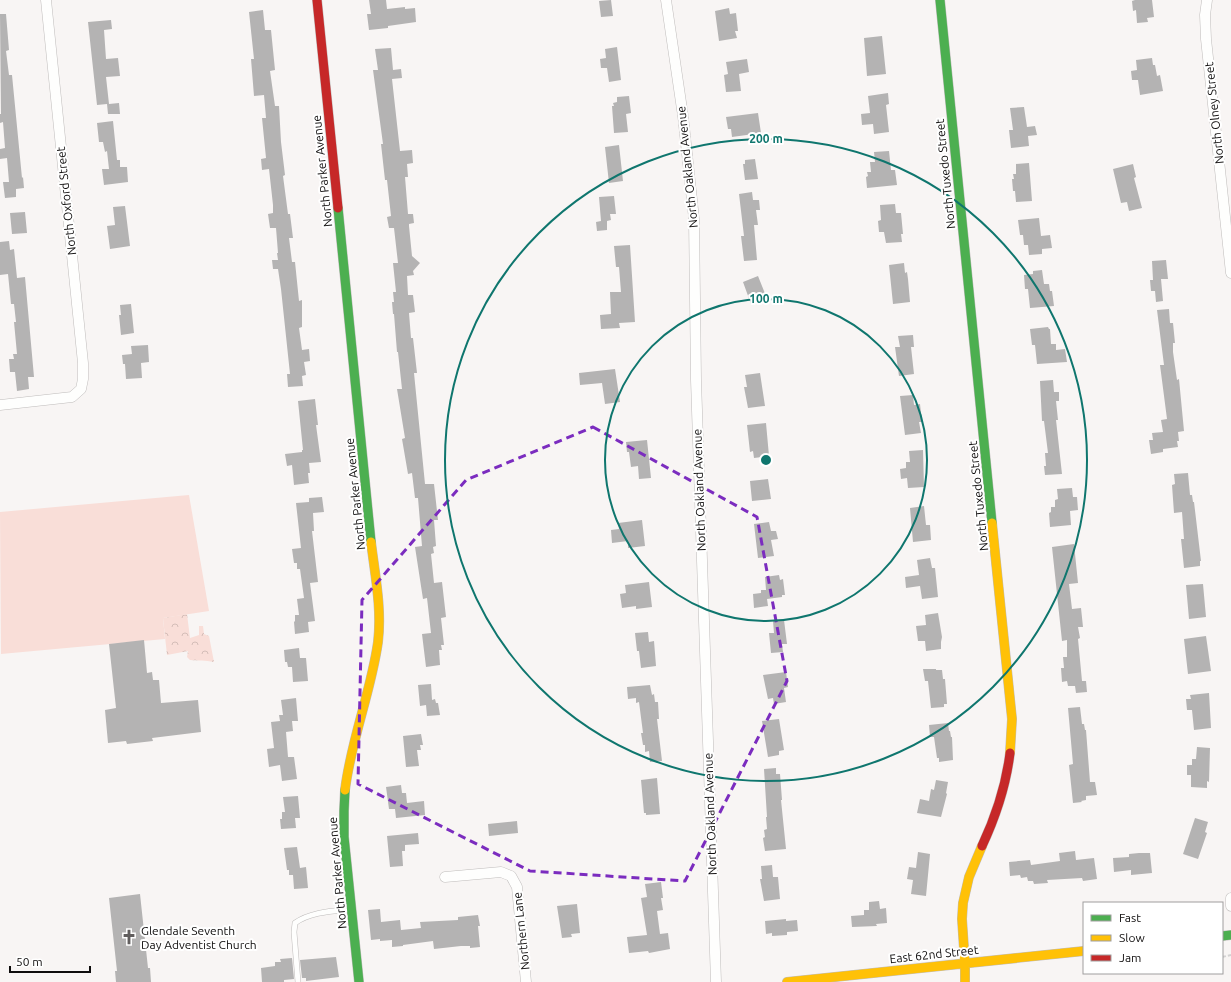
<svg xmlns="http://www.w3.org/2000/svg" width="1231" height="982" font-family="Ubuntu,sans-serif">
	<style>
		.forest { fill: url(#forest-crowns) }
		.pitch { fill: #f9ded8 }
		.building { fill: #b4b3b3 }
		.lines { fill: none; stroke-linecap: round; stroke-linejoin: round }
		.lane-casing { stroke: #bfbcbb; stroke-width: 6 }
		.street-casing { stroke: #bfbcbb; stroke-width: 11 }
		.fast-casing { stroke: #bfbcbb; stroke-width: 10 }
		.slow-casing { stroke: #bfbcbb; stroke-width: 10 }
		.jam-casing { stroke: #bfbcbb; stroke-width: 10 }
		.path { stroke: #d3d2d2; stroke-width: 2; stroke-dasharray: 4 2; stroke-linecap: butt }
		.lane { stroke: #fefefd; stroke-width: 5 }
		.street { stroke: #fefefd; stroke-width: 10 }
		.fast { stroke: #4caf50; stroke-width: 9 }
		.slow { stroke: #ffc107; stroke-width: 9 }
		.jam { stroke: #c62828; stroke-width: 9 }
		.marked { fill: none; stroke: #7b2cbf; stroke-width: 3; stroke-dasharray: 8 5; stroke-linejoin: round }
		.ring { fill: none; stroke: #0f766e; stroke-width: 2 }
		.labels { text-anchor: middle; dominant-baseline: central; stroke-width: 4; stroke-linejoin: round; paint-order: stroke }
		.street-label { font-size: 12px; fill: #0f0d0d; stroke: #fff }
		.poi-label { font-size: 12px; fill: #0f0d0d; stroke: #fff; text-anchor: start }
		.centre { fill: #0f766e; stroke: #fff; stroke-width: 2 }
		.ring-label { font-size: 12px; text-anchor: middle; font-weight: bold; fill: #0f766e; stroke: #fff; stroke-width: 4; stroke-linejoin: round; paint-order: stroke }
	</style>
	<defs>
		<pattern id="forest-crowns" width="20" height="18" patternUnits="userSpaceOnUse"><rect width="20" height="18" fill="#f9ded8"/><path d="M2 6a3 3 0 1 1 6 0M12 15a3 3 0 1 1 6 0" fill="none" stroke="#d4bdb8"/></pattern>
	</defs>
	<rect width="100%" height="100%" fill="#f8f5f4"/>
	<path class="forest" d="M187 614 190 638 199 635V626H203L204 634 209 636 214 662C205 660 198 661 190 660L187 657 188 651 167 655 163 618Z"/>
	<path class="pitch" d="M189 495 209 611 163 618 165 639 1 654 0 512Z"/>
	<path class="building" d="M369 0H386L387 9 405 7V9L415 8 416 22 388 26V28L369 30 367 14H371Z
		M611 0 613 16 601 17 599 1Z
		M1135 0H1152L1154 17 1147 18 1148 22 1137 23 1136 10 1133 11 1132 1Z
		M729 8 730 14 736 13 738 31H735L737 38 719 41 715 11Z
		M263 10 265 30H271L275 70 270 71 275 106H279L281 142 285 175 283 176 288 214H290L293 238H289L292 262H295L299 301 302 300V327L299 328 302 350 309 349 310 361 304 362 306 375 302 376 303 386 288 387 287 374H290L281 289 278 269H273L272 260H278L277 253H278L276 228H270L268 214 273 213V205L269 169 262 170 261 159 266 158 262 118H266L264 95 254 96 251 59H254L249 12Z
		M0 14H6L9 50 6 51 9 75H12L22 178 23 177 24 188 16 189V197L5 198 3 182H9L7 158 0 159V149L5 148 3 122 0 123V114H1Z
		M111 20 112 29 104 30 106 59 118 58 120 76 106 77 109 104 119 103 120 114H108L107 104 97 105 88 22Z
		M882 36 886 74 867 76 864 38Z
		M617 47 621 80 609 82 607 68H601L600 59 606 58 605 49Z
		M391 48 393 70 401 69 402 78 392 79 400 151 412 150 413 163 407 164 408 177H405L408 214H413L414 223 409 224V226L412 256 420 263 413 271 414 275 407 276 408 295H413L415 312 409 313 411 338H413L417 373H414L425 484H434L438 520H434L436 546 433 547 434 553 431 554 434 583 442 582 446 617 441 618 444 645H441L442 650H439L440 665 426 667 422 634 431 633 427 598 423 599 415 547 422 546 418 498H415L412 473 408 474 402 439 405 438 397 389H402L398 352H397L394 314H393L392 302H394L393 292H396L393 263H398L394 228H389L387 217 391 216 387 180H385L381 144H383L373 70H378L375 49Z
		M1152 58 1153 65H1155L1157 76 1160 75 1163 91 1140 95 1138 80H1132L1131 71 1137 70 1136 60Z
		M747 59 749 72 739 74 741 91 726 92 724 75 728 74 726 62Z
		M888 93 889 104 886 105 889 132 874 134 873 124 862 125 861 114 870 113 868 96Z
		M629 96 631 113 626 114 628 132 614 133 612 106H614L613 103 617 102V97Z
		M1024 107 1027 127 1035 126 1037 135 1028 136 1029 146 1011 148 1009 130H1013L1010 108Z
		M758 113 761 133 732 137 731 129H728L726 117Z
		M113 121 117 160H120V167H127L128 182 104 185 102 169H109L107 151 105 152 103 142H99L97 123Z
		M619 145 623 181 609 183 605 147Z
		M889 151 891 170H895L897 185 867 188 866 177 868 176 867 172H871L870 162H875L874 152Z
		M755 159 758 179 745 180 743 164H745V160Z
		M1029 163 1032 201 1016 202 1015 191H1013L1012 179H1014L1013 174H1016V164Z
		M1133 164 1136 177 1134 178 1142 208 1129 211 1127 202 1121 203 1113 169Z
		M752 192 753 200H759L760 210H756L758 225H754L757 260 744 261 741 236H744L739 194Z
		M614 196 616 214H610L611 220 607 221V230L597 231 596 222 601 221 599 197Z
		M895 204 896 213H901L903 234H901L902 242 886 243 884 232H879L878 221 881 220 880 205Z
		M125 206 130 246 110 249 107 226 115 225 113 207Z
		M25 212 27 233 12 234 10 213Z
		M1039 218 1041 236 1050 235 1052 248 1042 249V254L1029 255 1028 245H1024L1023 235H1020L1018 220Z
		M9 241 10 250 14 249 17 278 25 277 34 377H28L29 389 17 391 15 372H10L9 359H14L13 354H17L14 322H16L14 304H11L8 274 0 275V242Z
		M630 245 635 322 619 323 620 328 601 329 600 315 611 314 610 292H621L619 267H616L614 246Z
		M1166 260 1168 279H1161L1163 301 1156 302 1155 291H1151L1150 280H1153L1152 261Z
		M904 263 905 273 907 272 908 279 910 302 893 304 889 265Z
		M1042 270 1044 284H1049L1050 291H1052L1054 306 1030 308 1028 289H1025L1024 275 1033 274V271Z
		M758 276 766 296 751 304 743 282Z
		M131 304 134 333 121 335 119 315H121L120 305Z
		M1169 309 1170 323H1173L1175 343H1173V352L1177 380 1179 379 1184 431 1178 432 1179 441H1177L1178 447 1163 449V452L1151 454 1149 440H1153L1152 433 1163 432 1161 420 1167 419 1160 365H1164L1157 310Z
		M1048 327 1049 329H1050L1051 344H1056V350L1065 349 1067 362 1037 364 1035 345H1032L1030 329Z
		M913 335 914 347H911L914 374 899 376 895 347H900L898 336Z
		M148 345 149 362 141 363 142 378 126 379 125 364H123L122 355 132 354 131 346Z
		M615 369 620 402 605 404 602 383 580 385 579 373Z
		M760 373 765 406 748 408 744 387H747L745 375Z
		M1053 380 1054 392H1059V401H1056L1058 420H1056L1062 474 1045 475 1044 466H1046L1045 453H1048L1044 421H1042L1040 381Z
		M913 395 914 405 920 404 922 422H919L921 433 905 435 900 396Z
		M315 399 318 425H316L321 462 309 463 310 473H308L309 483 294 485 292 465 287 466 285 454 302 452V450H303L298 401Z
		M766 423 769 456 754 458 753 451 750 452 747 425Z
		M647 440 651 478 639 479 638 466 631 467 629 452H627L626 442Z
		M923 450 924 487 908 488 907 478 901 479 900 469 906 468V462H910L909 451Z
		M1188 473 1190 495H1192L1193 502H1194L1201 561H1200V566L1184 568 1181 539H1184L1182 512 1174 513 1172 485 1175 484 1174 474Z
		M768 479 771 499 752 501 750 481Z
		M1072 488 1073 497H1077L1078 510 1070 511 1071 525 1050 527 1049 513 1051 512V507H1055V500L1058 499 1057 489Z
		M322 497 324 512 313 513 314 531H312L318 582 310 583 315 621 308 622 309 632 295 634 294 622 295 621V615H299L297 599 304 598 300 569H297V563H294L292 549 301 548 296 503 309 502V498Z
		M924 506 926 525H930L931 540 913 542 910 508Z
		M642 520 645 546 628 548V541L612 543 611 530 619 529 618 523Z
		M769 522 771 531H776L778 539 771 540 774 556 758 558 754 524Z
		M1074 544 1078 583 1069 584 1072 609 1081 608 1083 627H1078L1080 638 1078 639 1082 681H1086L1087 692 1076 693 1075 686H1068L1067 681 1062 682 1061 668H1064L1063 657H1067V640L1062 641 1052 547Z
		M930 558 932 568H935L938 597 922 599 920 586 906 588 905 577 919 575 917 560Z
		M779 575 780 580 783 579 785 595H782V597L767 599 768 606 754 608 753 594 761 593V590H766L765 577Z
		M649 582 652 607 636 609V606L622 608 620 594 626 593 625 585Z
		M1203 584 1206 617 1189 619 1186 585Z
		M938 613 942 637 941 642V649L926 651 925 641H918L916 626 926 625 925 615Z
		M784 620 787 644H782L783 652 771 653 769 633H774L773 621Z
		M648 632 649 642 654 641 656 666 641 668 639 651H637L635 633Z
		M1206 636 1211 671 1188 674 1184 639Z
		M144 640 147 673 152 672 153 680H159L161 703 198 700 201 732 152 738 153 741 127 744 126 741 108 743 105 710 116 708 109 644Z
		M299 648 300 658H306L308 681 293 682 292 667H288L287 662H285L284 650Z
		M923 669H936V670H942L943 679H945L947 704H944V707L931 708 928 681H925Z
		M786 672 788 687 784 688 786 702 774 704 773 698 768 699 763 675Z
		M431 684 432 700 435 699 436 703H438L440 715 427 716 426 705 420 706 418 685Z
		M650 685 652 695 654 694 655 702H658L659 719H657L662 761 650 762 649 751 645 752V745H643L641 733H643L639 702 636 703V698L628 699 627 687Z
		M1209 693 1211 728 1194 730 1192 710H1187L1186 699H1191L1190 695Z
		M296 698 298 721H292L293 731 286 732 288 757H294L297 779 282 781 280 765 269 767 267 749 274 748 271 722 280 721 279 715H283L281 700Z
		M1080 707 1082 724H1084L1085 730H1086L1090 782H1095L1097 795 1086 796V800L1081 801 1082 802 1073 803 1069 765 1073 764 1068 708Z
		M779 719 784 750 779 751V755L768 757 762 721Z
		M948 723 949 731H950L951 737H952L953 760 939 762V758H937L934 737H930L929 725Z
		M421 734 423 745H420L421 750H417L419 766 406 767 403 736Z
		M1197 747 1210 748 1209 782 1207 781V788L1191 787V775H1187V765H1192V759H1196Z
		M776 768V774H780L782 800H781L786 849 765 851 763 838 765 837 764 830 767 829 766 817H767L764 769Z
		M657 778 660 814 646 815V813H644L641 780Z
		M936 780 948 782 946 793 947 794 941 817 917 813 920 799 929 801 931 789 934 790Z
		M401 785 402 793H406L407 803 424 801 425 815 396 818 395 809H389L386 787Z
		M298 796 300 818H295L296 828 281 829 280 819H282V812H285L283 797Z
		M1195 818 1208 822 1205 832 1207 833 1198 859 1183 854Z
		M517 821 518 833 489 836 488 824Z
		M418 833 419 844 405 845V851H402L403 866 390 867 387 836Z
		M297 847 300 868 306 867 308 888 294 889 293 875H289V870H287L284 848Z
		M1075 851 1076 860 1094 858 1097 879 1083 881 1082 878 1047 880 1048 883 1034 884 1033 881H1028L1027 877 1021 878 1020 875 1010 876 1009 862 1030 860 1031 865 1060 861 1059 853Z
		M918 852 930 854 926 896 911 894 913 880 907 879 909 867 916 868Z
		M1139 853H1150L1152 873 1131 875V870L1114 872 1113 858 1129 857V854Z
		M772 865 773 877H778L780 899 764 901 760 879H762L761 866Z
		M661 882 663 898H661L663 910 657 911 660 934 668 933 670 949 649 953 648 951 629 953 627 937 647 935 641 898 647 897 645 884Z
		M140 894 148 968H150L151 982H116L115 971H117L109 898Z
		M879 901 880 909 886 908 887 923 876 924 877 926 852 927 851 916 864 915V910H869V902Z
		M577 904 580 933 571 934 572 937 562 938 557 906Z
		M380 909 381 922 400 920 401 930 421 928 420 922 458 920V917L478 915 480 926H478L480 947 470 948V946H461L434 949 433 941 403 945V946L392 947V940L380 941V939L371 940 368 910Z
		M786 919V921L797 920 798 931 787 932V935L772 936V933L766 934 765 921Z
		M336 957 339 977 306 981V978H302L300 960Z
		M292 958 294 979 284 980V982H262L261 968 275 966V962H281L280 959Z"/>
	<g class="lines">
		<g class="lane-casing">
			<path id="lane" d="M298 982 294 932 295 923C310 912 333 911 351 909"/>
		</g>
		<g class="street-casing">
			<path id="street" d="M666 0 683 116 694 219 696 380 716 982
				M1207 0 1205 15 1206 39 1231 273
				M0 405 72 397 81 389 83 379V363L46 0
				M445 877 501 872 511 876 517 887 526 982
				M1231 898V906"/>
		</g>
		<g class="fast-casing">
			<path id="fast" d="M940 0 992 523
				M338 208 371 542
				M345 790 344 811V837L359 982
				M1222 936 1231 935"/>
		</g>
		<g class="slow-casing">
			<path id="slow" d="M992 523 1012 719 1010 753
				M345 790C351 740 371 692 378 642 382 609 375 575 371 542
				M787 982 1084 951
				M965 982V964L962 919 963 903 969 877 982 846"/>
		</g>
		<g class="jam-casing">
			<path id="jam" d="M317 0 338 208
				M982 846C996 816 1006 786 1010 753"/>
		</g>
		<path class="path" d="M1222 957 1231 955"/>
		<use href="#lane" class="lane"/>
		<use href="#street" class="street"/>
		<use href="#fast" class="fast"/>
		<use href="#slow" class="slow"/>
		<use href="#jam" class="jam"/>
	</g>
	<path class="marked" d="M593 427 757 517 787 681 685 881 530 871 358 784 362 600 466 480Z"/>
	<g class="ring">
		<circle cx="766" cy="460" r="161"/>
		<circle cx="766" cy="460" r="321"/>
	</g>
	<defs>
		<g id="church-bare" transform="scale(1.2)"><path d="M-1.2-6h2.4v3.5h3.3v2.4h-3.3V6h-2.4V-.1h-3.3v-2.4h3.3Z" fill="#615e5e" stroke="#fff" stroke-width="2.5" paint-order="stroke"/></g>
	</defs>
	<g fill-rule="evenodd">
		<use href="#church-bare" x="129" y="937"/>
	</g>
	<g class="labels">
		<g class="street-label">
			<text transform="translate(1214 113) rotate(-96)">North Olney Street</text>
			<text transform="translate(687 167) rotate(-96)">North Oakland Avenue</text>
			<text transform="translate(322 171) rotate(-96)">North Parker Avenue</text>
			<text transform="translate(945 174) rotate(-96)">North Tuxedo Street</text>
			<text transform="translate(66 201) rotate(-96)">North Oxford Street</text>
			<text transform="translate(699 490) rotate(-92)">North Oakland Avenue</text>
			<text transform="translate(355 494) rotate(-96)">North Parker Avenue</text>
			<text transform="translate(978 496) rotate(-96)">North Tuxedo Street</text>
			<text transform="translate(710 814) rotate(-92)">North Oakland Avenue</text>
			<text transform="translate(337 873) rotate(-95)">North Parker Avenue</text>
			<text transform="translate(521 931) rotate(-96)">Northern Lane</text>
			<text transform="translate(934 954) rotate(-6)">East 62nd Street</text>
		</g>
		<g class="poi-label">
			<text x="141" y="930">Glendale Seventh<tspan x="141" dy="14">Day Adventist Church</tspan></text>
		</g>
	</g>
	<circle cx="766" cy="460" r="6" class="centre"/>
	<g class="ring-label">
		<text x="766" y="143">200 m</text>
		<text x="766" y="303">100 m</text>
	</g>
	<rect x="1083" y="902" width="140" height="72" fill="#ffffff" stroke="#9f9e9e"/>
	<rect x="1091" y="915" width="20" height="6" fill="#4caf50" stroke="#9f9e9e"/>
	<text x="1119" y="922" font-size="12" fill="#0f0d0d">Fast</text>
	<rect x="1091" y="935" width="20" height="6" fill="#ffc107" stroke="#9f9e9e"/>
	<text x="1119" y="942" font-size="12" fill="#0f0d0d">Slow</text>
	<rect x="1091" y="955" width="20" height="6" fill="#c62828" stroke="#9f9e9e"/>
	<text x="1119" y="962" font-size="12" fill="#0f0d0d">Jam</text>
	<path d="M10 966v6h80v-6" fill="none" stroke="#0f0d0d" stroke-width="2"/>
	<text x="16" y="966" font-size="12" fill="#0f0d0d" stroke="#ffffff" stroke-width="3" paint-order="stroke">50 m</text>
</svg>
